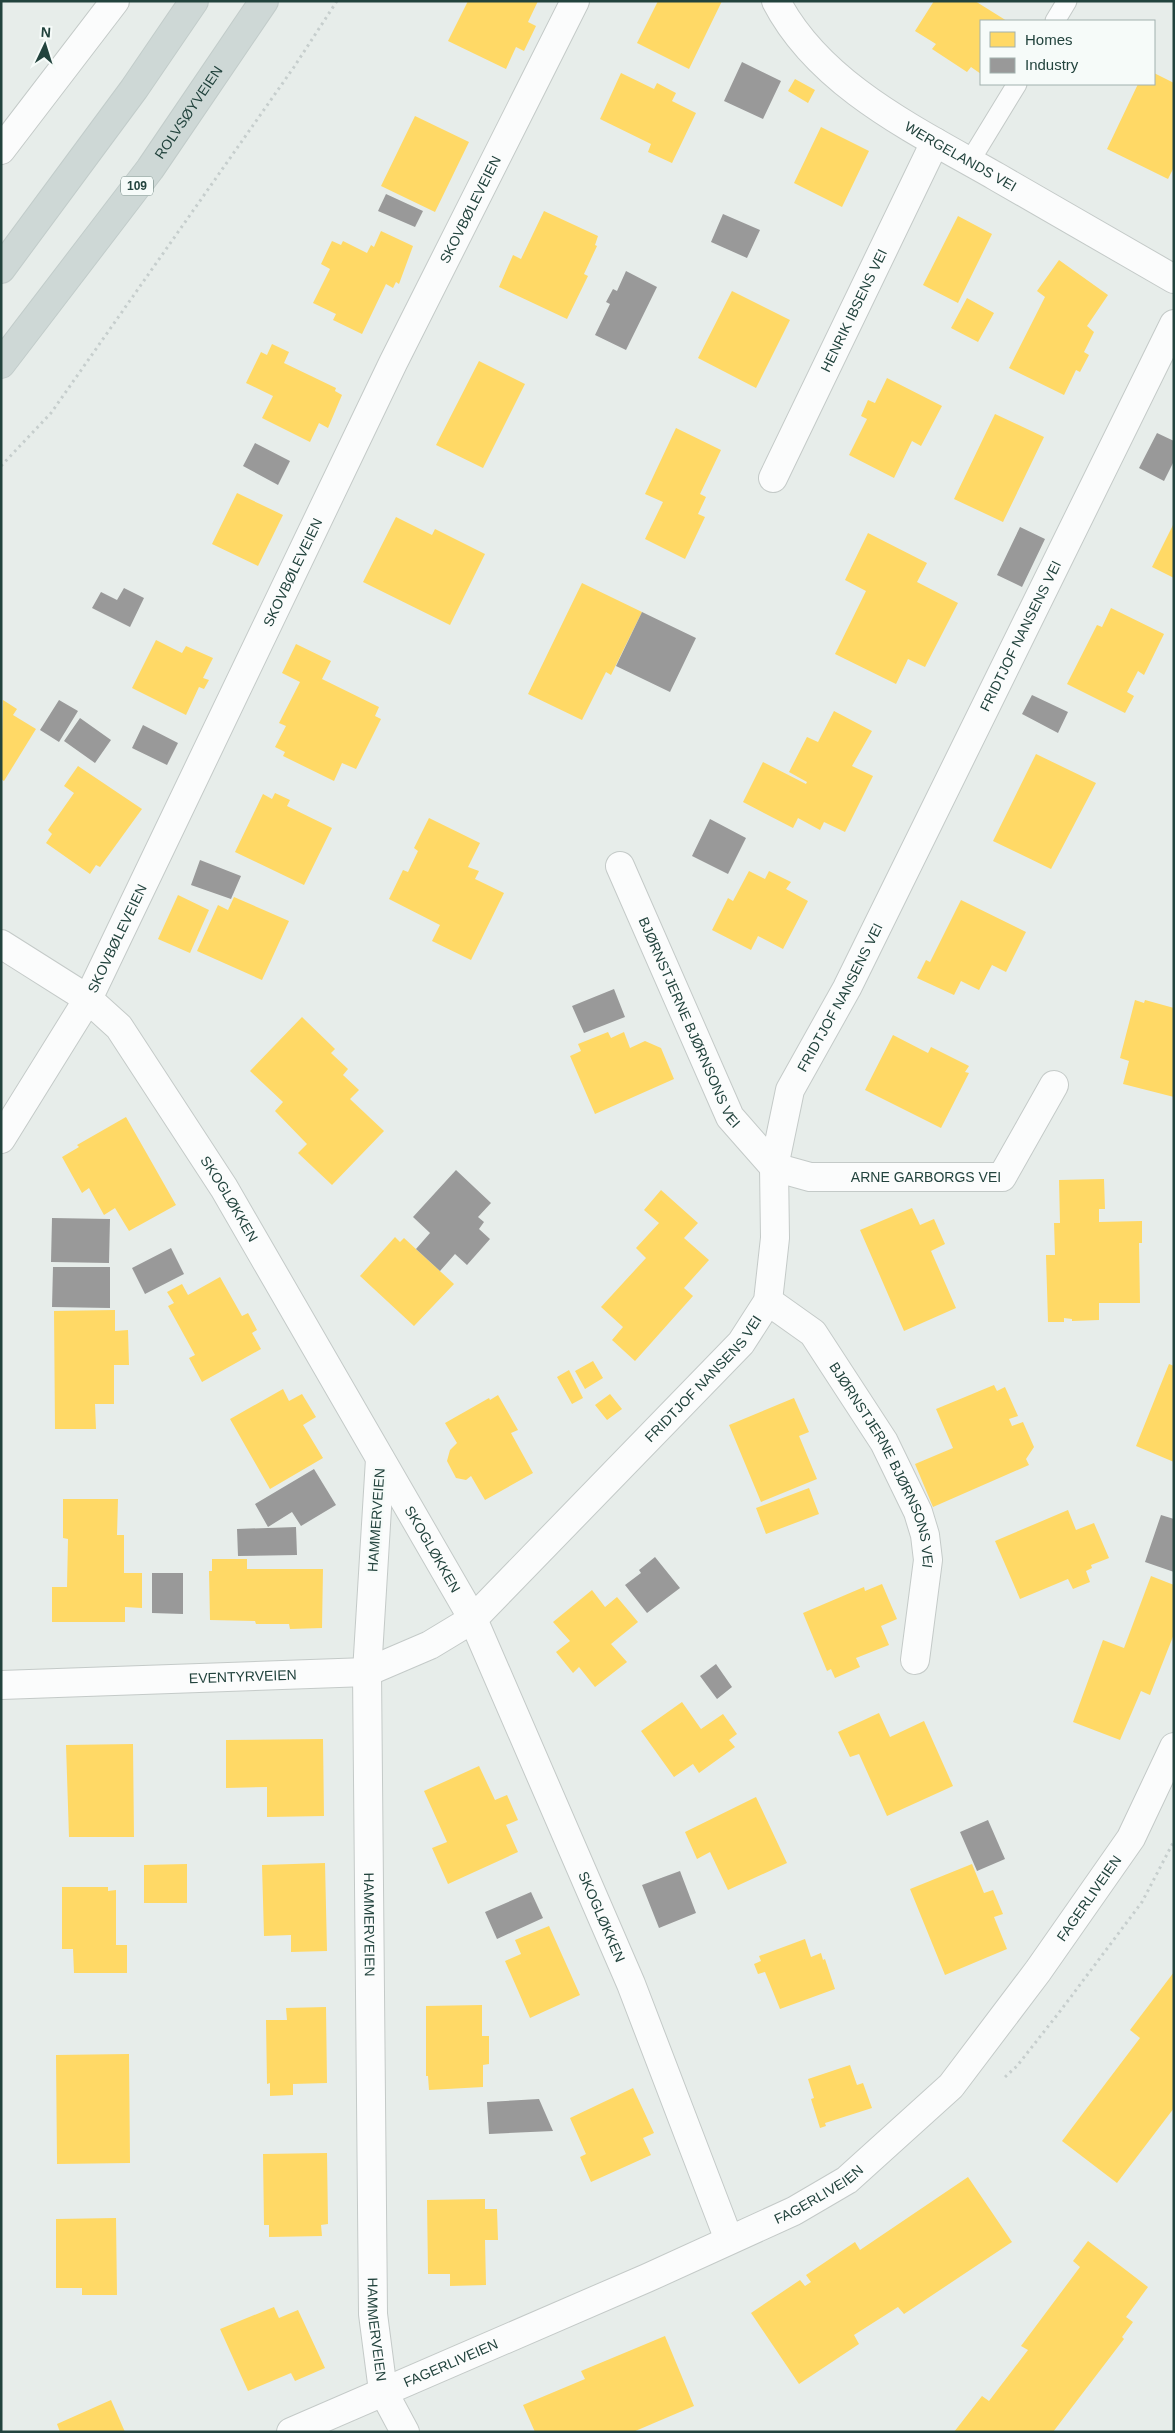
<svg xmlns="http://www.w3.org/2000/svg" width="1175" height="2433" font-family="Arial,sans-serif">
	<style>
		.homes { fill: #ffd966 }
		.industry { fill: #999 }
		.lines { fill: none; stroke-linecap: round; stroke-linejoin: round }
		.service-casing { stroke: #c4cac8; stroke-width: 21 }
		.minor-casing { stroke: #c4cac8; stroke-width: 30 }
		.primary-casing { stroke: #c2ccca; stroke-width: 30 }
		.path { stroke: #c6cecd; stroke-width: 3; stroke-dasharray: 2.5 4; stroke-linecap: butt }
		.service { stroke: #fbfcfc; stroke-width: 19 }
		.minor { stroke: #fbfcfc; stroke-width: 28 }
		.primary { stroke: #ced8d6; stroke-width: 28 }
		.labels { text-anchor: middle; dominant-baseline: central; stroke-width: 5; stroke-linejoin: round; paint-order: stroke }
		.shield { fill: #f6fbf9; stroke: #627a75; stroke-width: 1 }
		.shield-label { font-size: 12px; font-weight: bold; fill: #22433d }
		.street-label { font-size: 14px; fill: #22433d; stroke: #f6fbf9 }
	</style>
	<rect width="100%" height="100%" fill="#e7edea"/>
	<path class="homes" d="M468 1H538L528 22 536 26 524 51 516 47 506 69 448 41Z
		M658 1H722L689 69 637 43Z
		M934 1H975L1007 21H981V74L971 67 967 72 932 49 936 44 915 31Z
		M621 73 654 89 657 83 676 93 672 101 696 113 672 163 648 152 651 144 600 119Z
		M1154 73 1174 83V167L1168 179 1107 149 1138 84H1154Z
		M795 79 815 90 808 103 788 91Z
		M415 116 469 142 435 212 381 186Z
		M821 127 869 151 842 207 794 183Z
		M544 211 598 236 595 245 597 246 584 274 588 276 567 319 499 287 513 255 521 259Z
		M958 216 992 234 958 303 923 285Z
		M381 231 413 246 399 284 396 282 393 288 386 284 362 334 333 320 336 314 313 303 330 269 321 264 332 241 341 245 343 241 367 253 371 245 374 247Z
		M1059 260 1108 295 1087 326 1094 332 1084 352 1089 355 1080 372 1076 370 1064 395 1009 368 1045 297 1037 291Z
		M732 291 790 320 756 388 698 358Z
		M967 298 994 313 978 342 951 328Z
		M272 344 289 352 284 363 336 388 335 391 342 395 328 428 319 423 310 442 262 418 273 396 246 383 261 352 267 355Z
		M479 361 525 384 483 468 436 445Z
		M887 378 942 406 921 446 912 441 894 478 849 455 867 419 861 416 868 400 875 403Z
		M995 414 1044 437 1003 522 954 499Z
		M676 428 721 450 700 494 706 497 698 514 705 517 685 559 645 539 663 502 645 494Z
		M237 493 283 515 258 566 212 544Z
		M396 517 432 535 435 529 485 554 450 625 363 582Z
		M1174 523V578L1152 567Z
		M868 533 927 563 917 582 958 603 925 667 908 659 896 684 835 654 866 591 845 580Z
		M582 583 642 612 611 675 606 672 582 720 528 694Z
		M1111 608 1164 634 1144 675 1138 671 1127 692 1134 696 1125 713 1067 684 1097 625 1102 627Z
		M156 640 182 653 186 646 213 658 203 678 209 680 204 689 199 687 186 715 132 688Z
		M296 644 331 661 322 679 379 707 375 716 381 719 356 769 342 763 334 781 283 756 285 752 275 747 286 726 279 723 300 682 282 673Z
		M3 700 17 709 13 715 36 729 4 781 1 779Z
		M834 711 872 731 852 766 873 776 845 832 824 822 820 830 798 818 793 828 743 802 763 762 806 784 807 782 789 772 807 737 818 742Z
		M1036 754 1096 783 1051 869 993 841Z
		M78 766 142 809 100 867 96 865 90 874 46 843 52 834 48 830 74 793 64 786Z
		M275 793 290 800 287 806 332 828 304 885 235 852 263 794 272 799Z
		M429 818 480 843 468 867 479 871 475 879 504 893 471 960 432 941 440 925 389 899 403 870 408 872 418 851 414 848Z
		M749 871 765 879 769 871 791 882 786 889 808 901 783 949 758 936 751 950 712 930 728 898 733 901Z
		M178 895 209 910 190 953 158 939Z
		M234 897 289 921 262 980 197 951 218 905 228 910Z
		M961 900 1026 932 1006 972 992 965 979 990 961 981 954 995 917 978 926 960 930 962Z
		M1135 1000 1144 1003 1145 1000 1174 1008V1097L1123 1084 1129 1061 1120 1058Z
		M302 1017 335 1049 331 1053 348 1069 343 1075 359 1090 350 1099 384 1131 332 1185 298 1153 307 1144 275 1111 283 1102 250 1071Z
		M608 1032 611 1038 624 1032 630 1048 645 1041 661 1048 674 1079 595 1114 570 1056 581 1051 578 1044Z
		M893 1035 928 1053 931 1047 969 1066 965 1072 969 1073 941 1128 865 1090Z
		M126 1117 176 1205 129 1231 115 1208 104 1215 89 1188 82 1193 62 1157 79 1147 77 1145Z
		M1104 1179 1105 1209H1099V1222L1142 1221V1243H1139L1140 1303H1099V1320L1072 1321V1319L1064 1318V1322H1048L1046 1255H1055L1054 1223H1060L1059 1180Z
		M661 1190 698 1223 684 1238 709 1260 684 1288 693 1296 635 1361 612 1340 623 1327 601 1307 646 1258 636 1248 659 1223 644 1210Z
		M912 1208 920 1225 934 1219 945 1244 931 1251 956 1308 904 1331 860 1230Z
		M395 1237 400 1242 404 1238 454 1284 414 1326 360 1276Z
		M220 1277 242 1316 248 1313 257 1330 252 1333 261 1349 202 1382 189 1358 195 1355 168 1306 174 1303 167 1292 182 1284 188 1295Z
		M115 1310V1331L128 1330 129 1365H114V1404H95L96 1429H55L54 1311Z
		M593 1361 603 1378 585 1389 575 1371Z
		M1169 1364 1174 1366V1462L1136 1446Z
		M569 1370 583 1398 572 1404 557 1377Z
		M994 1385 997 1391 1005 1387 1018 1416 1009 1419 1012 1426 1023 1422 1034 1447 1026 1459 1029 1465 933 1507 915 1464 953 1448 936 1409Z
		M283 1389 289 1401 302 1394 316 1417 303 1425 323 1458 270 1489 230 1419Z
		M610 1394 622 1409 607 1420 595 1405Z
		M498 1395 518 1430 511 1433 533 1473 485 1500 471 1476 466 1480 456 1478 447 1461 450 1450 457 1443 445 1423 489 1398 490 1400Z
		M794 1398 809 1432 799 1436 817 1479 761 1502 729 1425Z
		M809 1488 819 1514 766 1534 756 1508Z
		M63 1499H118L117 1535H124V1573H142V1608L125 1607V1622H52V1587H67L68 1539 63 1538Z
		M1068 1510 1076 1530 1094 1523 1109 1558 1091 1565 1092 1568 1086 1571 1090 1582 1073 1589 1068 1579 1020 1599 995 1541Z
		M212 1559H247V1569H323L322 1628 290 1629 289 1624H256L255 1621 210 1620 209 1571H212Z
		M1151 1576 1174 1585V1634L1150 1695 1141 1691 1120 1740 1073 1722 1103 1640 1124 1648Z
		M882 1584 897 1619 881 1626 889 1645 856 1658 860 1667 835 1678 831 1669 827 1671 803 1613 864 1587 865 1591Z
		M592 1590 605 1607 617 1597 638 1622 611 1644 627 1662 595 1687 579 1667 573 1673 556 1652 570 1641 553 1622Z
		M682 1702 701 1729 723 1714 737 1734 729 1740 735 1747 699 1773 693 1764 674 1777 641 1731Z
		M879 1713 890 1737 924 1721 953 1786 887 1816 859 1754 850 1757 838 1732Z
		M323 1739 324 1816 267 1817V1787L226 1788V1740Z
		M133 1744 134 1837H69L66 1745Z
		M479 1766 495 1800 507 1795 518 1820 506 1825 518 1852 448 1884 432 1848 447 1842 424 1791Z
		M756 1797 787 1863 728 1890 710 1852 697 1859 685 1832Z
		M325 1863 327 1951 291 1952V1935L264 1936 262 1865Z
		M187 1864V1903H144V1865Z
		M972 1864 984 1893 993 1890 1003 1914 994 1917 1007 1949 945 1975 910 1889Z
		M62 1887H108V1891L116 1890V1945H127V1973H74L73 1949H62Z
		M549 1926 580 1995 530 2018 505 1961 521 1954 515 1940Z
		M805 1939 811 1957 821 1953 823 1960 825 1959 835 1989 780 2009 765 1972 758 1974 754 1964 761 1961 759 1956Z
		M1174 1972V2108L1117 2183 1062 2141 1140 2038 1130 2030Z
		M482 2005V2036H489V2064L483 2065V2087L429 2090 428 2076H426V2006Z
		M326 2007 327 2083 293 2084V2095L270 2096V2083L267 2084 266 2020H287L286 2008Z
		M129 2054 130 2163 57 2164 56 2055Z
		M850 2065 857 2085 863 2083 872 2108 825 2123 826 2126 820 2128 811 2099 814 2098 808 2079Z
		M633 2088 654 2133 643 2138 651 2155 591 2182 580 2157 586 2154 570 2118Z
		M327 2153 328 2224 321 2225 322 2236 269 2237V2225H264L263 2154Z
		M968 2177 1012 2242 904 2314 898 2307 854 2335 859 2344 799 2384 751 2313 800 2280 805 2286 811 2282 806 2275 855 2242 860 2250Z
		M485 2199V2209H497L498 2240H485L486 2285 450 2286V2274H428L427 2200Z
		M116 2218 117 2295H82V2288H56V2219Z
		M1088 2241 1148 2287 1126 2317 1133 2322 1122 2337 1124 2339 1053 2432H954L982 2396 989 2401 1028 2350 1021 2346 1080 2267 1073 2261Z
		M274 2307 279 2318 298 2310 325 2368 295 2381 291 2373 248 2391 220 2329Z
		M665 2336 694 2406 633 2432H535L523 2405 585 2379 581 2371Z
		M111 2400 125 2432H60L57 2424Z"/>
	<path class="industry" d="M742 62 781 81 763 119 724 101Z
		M386 194 423 211 415 227 378 211Z
		M723 214 760 230 747 258 711 242Z
		M626 271 657 287 626 350 595 335 610 304 606 302 613 289 617 291Z
		M1157 433 1174 441V461L1164 481 1139 468Z
		M255 443 290 461 278 485 243 466Z
		M1020 527 1045 539 1022 587 997 575Z
		M124 588 144 598 130 627 92 608 101 592 117 600Z
		M642 612 696 638 670 692 616 666Z
		M1032 695 1068 712 1058 733 1022 714Z
		M59 700 78 711 59 742 40 730Z
		M80 718 111 740 95 763 64 741Z
		M143 725 178 743 167 765 132 748Z
		M710 819 746 838 728 874 692 856Z
		M200 860 241 876 231 899 191 885Z
		M614 989 625 1017 584 1033 572 1006Z
		M456 1170 491 1203 478 1217 484 1222 479 1229 490 1239 467 1265 455 1254 440 1271 416 1249 430 1233 413 1217Z
		M52 1218 110 1219 109 1263 51 1262Z
		M171 1248 184 1274 145 1294 132 1268Z
		M53 1267H110V1308L52 1307Z
		M314 1469 336 1505 301 1526 292 1512 268 1527 255 1504Z
		M1161 1515 1174 1519V1572L1145 1562Z
		M296 1527 297 1555 238 1556 237 1529Z
		M655 1557 680 1588 647 1613 625 1585 641 1573 639 1570Z
		M152 1573H183V1614L152 1613Z
		M716 1664 732 1687 717 1699 700 1676Z
		M988 1820 1005 1859 977 1871 960 1832Z
		M680 1871 696 1913 659 1928 642 1885Z
		M531 1892 543 1918 497 1939 485 1912Z
		M539 2099 553 2131 489 2134 487 2102Z"/>
	<g class="lines">
		<g class="service-casing">
			<path id="service" d="M1055 21 1067 1
				M970 161 1017 84"/>
		</g>
		<g class="minor-casing">
			<g id="minor">
				<path id="s1" d="M776 1C820 86 917 131 997 177 1056 211 1115 245 1174 279"/>
				<path d="M1 150 115 1"/>
				<path id="s2" d="M773 478 935 142"/>
				<path id="s3" d="M620 866 730 1117 774 1167 810 1177H1002L1054 1085"/>
				<path id="s4" d="M1 944 88 999 119 1027 224 1188 473 1619 631 1984 729 2240"/>
				<path id="s5" d="M1 1139 88 999 393 363 575 1"/>
				<path id="s6" d="M768 1301 813 1333 884 1442 918 1512 925 1535 928 1560 915 1660"/>
				<path id="s7" d="M380 1459 367 1672 373 2314 383 2391 405 2432"/>
				<path id="s8" d="M1 1685 367 1672 430 1645 473 1619 741 1343 768 1301 775 1238 774 1167 790 1090 847 988 1174 324"/>
				<path id="s9" d="M291 2432 647 2278 794 2211 847 2180 951 2086 1038 1971 1131 1838 1174 1747"/>
			</g>
		</g>
		<g class="primary-casing">
			<g id="primary">
				<path d="M1 269 134 89 194 1"/>
				<path id="s10" d="M1 364 150 169 264 1"/>
			</g>
		</g>
		<path class="path" d="M1 466 51 413 294 67 337 1
			M1005 2077 1017 2066 1061 2010 1142 1902 1174 1841"/>
		<use href="#service" class="service"/>
		<use href="#minor" class="minor"/>
		<use href="#primary" class="primary"/>
	</g>
	<g class="labels">
		<rect class="shield" x="121" y="176.5" width="32" height="19" rx="4"/>
		<g class="shield-label">
			<text x="137" y="186">109</text>
		</g>
		<g class="street-label">
			<text stroke="none"><textPath href="#s10" startOffset="314">ROLVSØYVEIEN</textPath></text>
			<text stroke="none"><textPath href="#s1" startOffset="245">WERGELANDS VEI</textPath></text>
			<text stroke="none"><textPath href="#s5" startOffset="1042">SKOVBØLEVEIEN</textPath></text>
			<text stroke="none"><textPath href="#s2" startOffset="186">HENRIK IBSENS VEI</textPath></text>
			<text stroke="none"><textPath href="#s5" startOffset="638">SKOVBØLEVEIEN</textPath></text>
			<text stroke="none"><textPath href="#s8" startOffset="1642">FRIDTJOF NANSENS VEI</textPath></text>
			<text stroke="none"><textPath href="#s5" startOffset="232">SKOVBØLEVEIEN</textPath></text>
			<text stroke="none"><textPath href="#s8" startOffset="1238">FRIDTJOF NANSENS VEI</textPath></text>
			<text stroke="none"><textPath href="#s3" startOffset="171">BJØRNSTJERNE BJØRNSONS VEI</textPath></text>
			<text stroke="none"><textPath href="#s3" startOffset="494">ARNE GARBORGS VEI</textPath></text>
			<text stroke="none"><textPath href="#s4" startOffset="349">SKOGLØKKEN</textPath></text>
			<text stroke="none"><textPath href="#s8" startOffset="818">FRIDTJOF NANSENS VEI</textPath></text>
			<text stroke="none"><textPath href="#s6" startOffset="206">BJØRNSTJERNE BJØRNSONS VEI</textPath></text>
			<text transform="translate(376 1520) rotate(-86)">HAMMERVEIEN</text>
			<text stroke="none"><textPath href="#s4" startOffset="754">SKOGLØKKEN</textPath></text>
			<text stroke="none"><textPath href="#s8" startOffset="242">EVENTYRVEIEN</textPath></text>
			<text stroke="none"><textPath href="#s9" startOffset="984">FAGERLIVEIEN</textPath></text>
			<text stroke="none"><textPath href="#s4" startOffset="1159">SKOGLØKKEN</textPath></text>
			<text stroke="none"><textPath href="#s7" startOffset="466">HAMMERVEIEN</textPath></text>
			<text stroke="none"><textPath href="#s9" startOffset="579">FAGERLIVEIEN</textPath></text>
			<text stroke="none"><textPath href="#s7" startOffset="871">HAMMERVEIEN</textPath></text>
			<text stroke="none"><textPath href="#s9" startOffset="174">FAGERLIVEIEN</textPath></text>
		</g>
	</g>
	<rect width="1175" height="2433" fill="none" stroke="#22433d" stroke-width="5"/>
	<rect x="980" y="20" width="175" height="65" fill="#f6fbf9" stroke="#a1b1ae"/>
	<rect x="990" y="32" width="25" height="15" fill="#ffd966" stroke="#a1b1ae"/>
	<text x="1025" y="45" font-size="15" fill="#22433d">Homes</text>
	<rect x="990" y="58" width="25" height="15" fill="#999999" stroke="#a1b1ae"/>
	<text x="1025" y="70" font-size="15" fill="#22433d">Industry</text>
	<g transform="translate(45 45) rotate(4)" stroke="#f6fbf9" stroke-width="4" paint-order="stroke">
	<path d="M0-4L9 19L0 12L-9 19Z" fill="#22433d"/>
	<text y="-8" font-size="14" font-weight="bold" text-anchor="middle" fill="#22433d">N</text>
	</g>
</svg>
